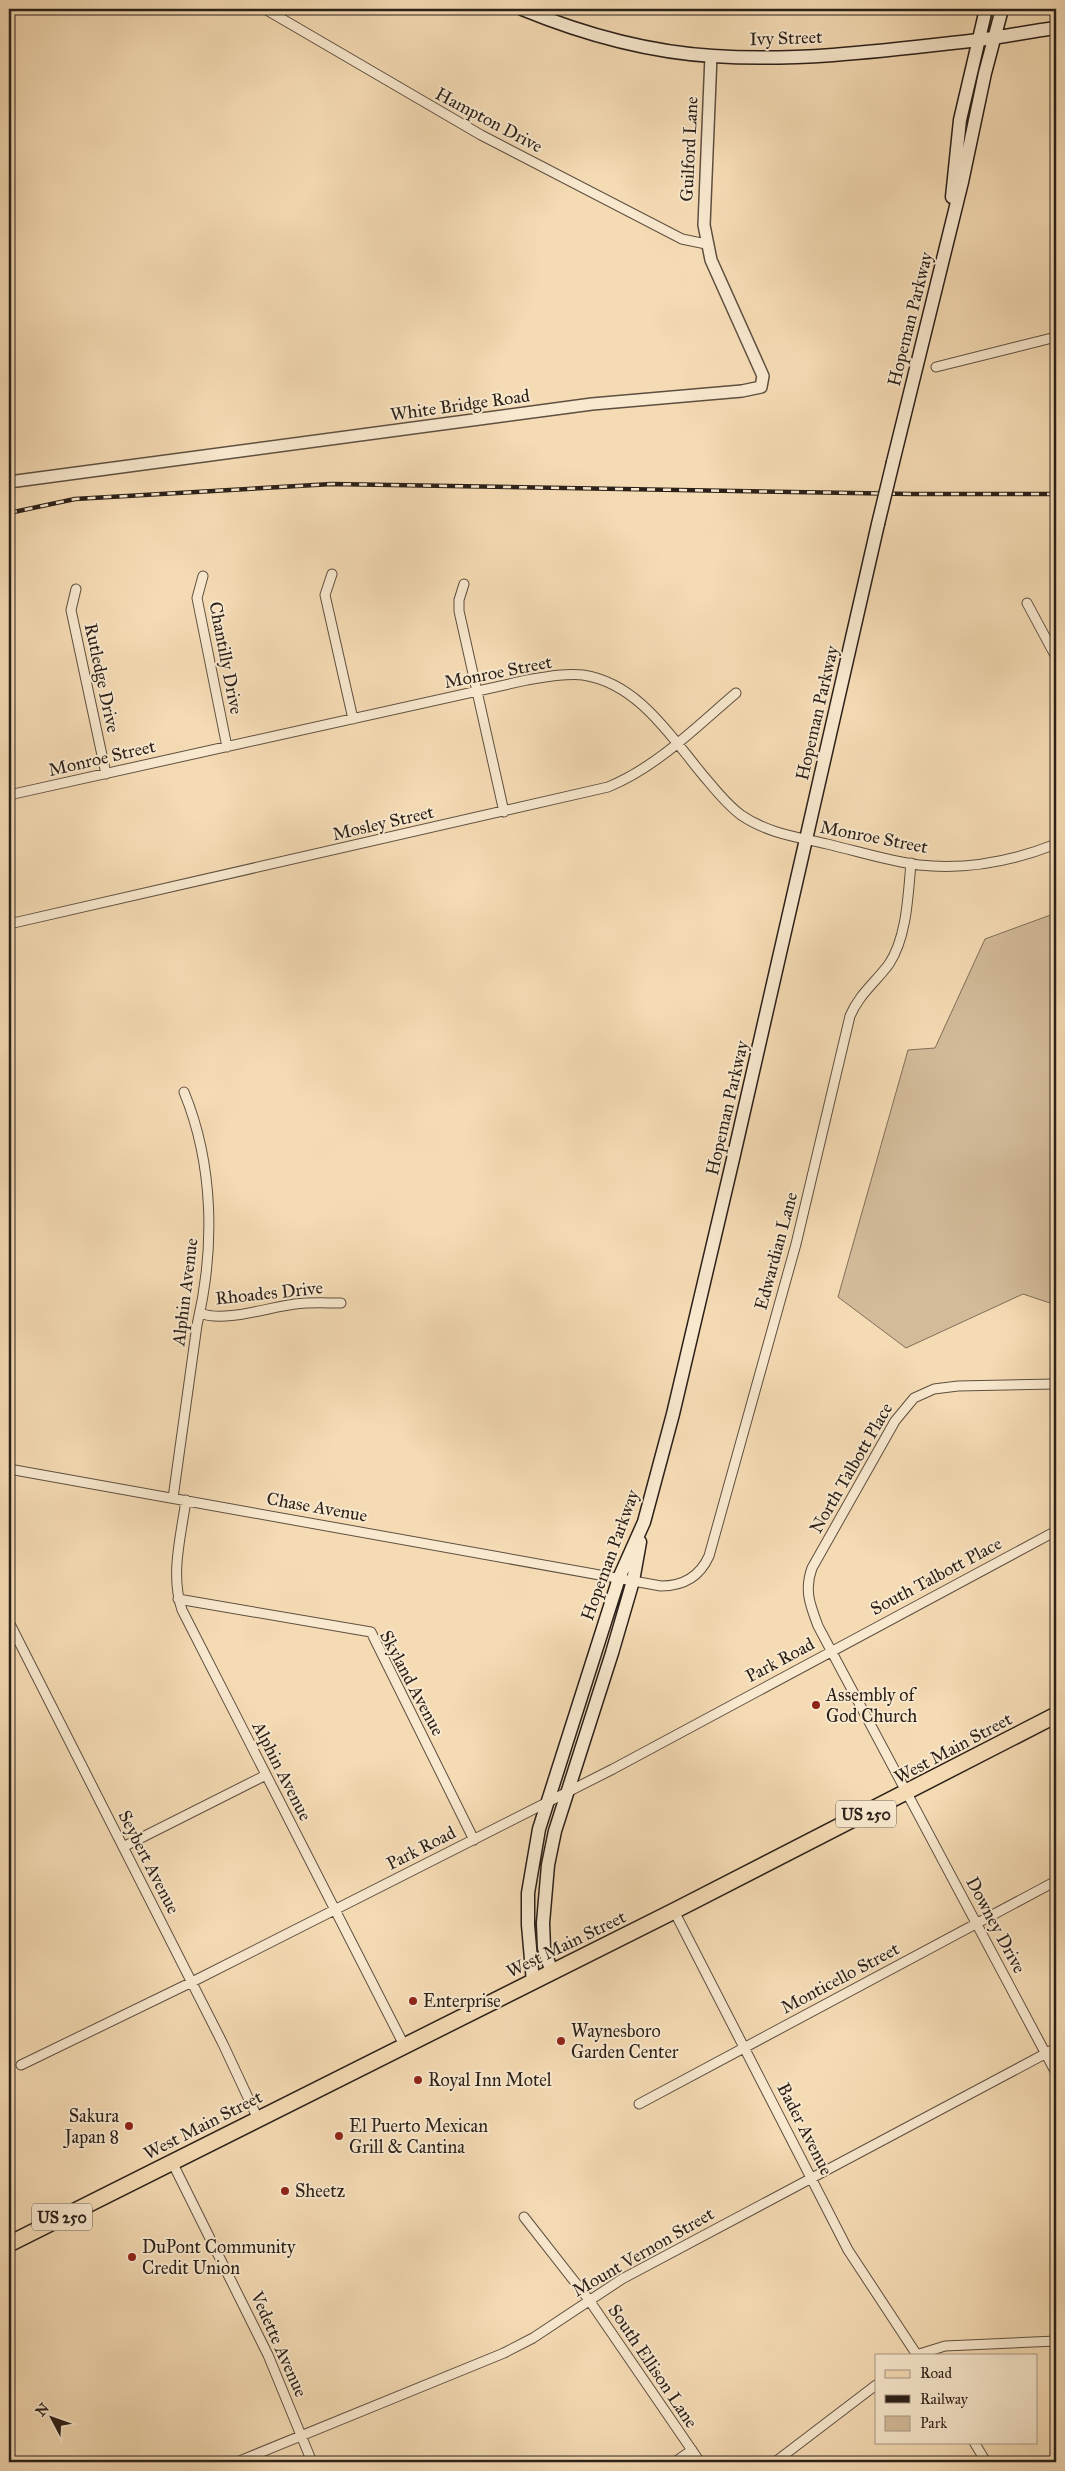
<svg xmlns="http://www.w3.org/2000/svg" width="1065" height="2471" font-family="'IM FELL Great Primer',serif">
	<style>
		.green { fill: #d3bb9a; stroke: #7f6e5a }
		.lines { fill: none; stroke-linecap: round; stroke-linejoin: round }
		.minor-casing { stroke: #5e4f40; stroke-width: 11 }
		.tertiary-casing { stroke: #5e4f40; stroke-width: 14 }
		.secondary-casing { stroke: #2b2019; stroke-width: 15 }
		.primary-casing { stroke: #2b2019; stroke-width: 18 }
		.minor { stroke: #f8e8ce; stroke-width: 9 }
		.tertiary { stroke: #f8e8ce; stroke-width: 11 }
		.secondary { stroke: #f8e8ce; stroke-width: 12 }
		.primary { stroke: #f5dbb4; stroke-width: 15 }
		.rail-casing { stroke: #2b2019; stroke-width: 4.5 }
		.rail { stroke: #f8e8ce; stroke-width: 2.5; stroke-dasharray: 8; stroke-linecap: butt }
		.secondary-bridge-casing { stroke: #2b2019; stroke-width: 15; stroke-linecap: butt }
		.secondary-bridge { stroke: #f8e8ce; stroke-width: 12 }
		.poi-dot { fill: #8f2418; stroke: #f8e8ce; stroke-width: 2 }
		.labels { text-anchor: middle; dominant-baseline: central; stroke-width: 4; stroke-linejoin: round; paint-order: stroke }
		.shield { fill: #f8e8ce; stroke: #685c4f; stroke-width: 1 }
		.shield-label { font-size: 16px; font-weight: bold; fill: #2b2019 }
		.street-label { font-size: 18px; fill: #2b2019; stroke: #f8e8ce }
		.poi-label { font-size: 18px; fill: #2b2019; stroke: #f8e8ce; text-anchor: start }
	</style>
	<rect width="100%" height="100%" fill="#f5dbb4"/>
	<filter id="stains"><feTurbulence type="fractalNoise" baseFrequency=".004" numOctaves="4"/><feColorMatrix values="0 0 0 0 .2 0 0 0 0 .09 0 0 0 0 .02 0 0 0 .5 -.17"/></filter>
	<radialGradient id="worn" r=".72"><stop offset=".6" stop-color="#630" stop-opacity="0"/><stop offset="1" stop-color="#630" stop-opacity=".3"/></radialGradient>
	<path class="green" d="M1056 913V1305L1023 1294 906 1348 838 1297 908 1050 935 1048 985 939Z"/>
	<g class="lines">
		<g class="minor-casing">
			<path id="minor" d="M265 9 481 135 682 239 706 244
				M936 367 1056 337
				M332 574 325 595 353 719
				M203 576 197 598 227 747
				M464 584 459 600V611L504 812
				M76 589 71 610 106 774
				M1027 603 1056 657
				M9 795 527 680C545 677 565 673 583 675 637 683 670 735 702 774 714 788 726 804 741 815 767 833 797 837 827 844 857 851 888 861 919 865 965 870 1013 861 1056 844
				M9 924 608 787C657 767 696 727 736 693
				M200 1313C224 1323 269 1307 295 1304 310 1302 326 1303 341 1303
				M1056 1384 958 1386 934 1389 914 1398 895 1421 812 1568C804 1590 810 1605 818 1626L1056 2073
				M9 1469 661 1586C684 1586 700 1576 709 1556L796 1244 850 1016C860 993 875 983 889 964 907 937 908 895 911 863
				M173 1498 197 1325C215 1249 214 1165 184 1092
				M186 1500C181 1536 170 1575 182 1610L404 2045
				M178 1599 371 1632 474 1840
				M9 1622 223 2044 258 2119
				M123 1847 266 1775
				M674 1911 848 2250 917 2355
				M21 2065 192 1982 613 1769 1056 1531
				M639 2104 1056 1881
				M172 2162 268 2355 312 2462
				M524 2217 589 2300 700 2462
				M916 2355 945 2346 1056 2341
				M974 2442 986 2462
				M9 2456 11 2462
				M237 2462 504 2353 533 2338 622 2279 1056 2048
				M675 2462 692 2450
				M775 2462 876 2385"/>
		</g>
		<g class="tertiary-casing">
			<path id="tertiary" d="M9 482 592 404 742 391 761 387 763 376 711 260 704 225 711 56"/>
		</g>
		<g class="secondary-casing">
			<path id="secondary" d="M522 9C583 34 647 52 713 56 800 62 890 50 978 40 1004 37 1030 31 1056 28
				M952 197 960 120 986 9
				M893 462 962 182 985 73 1002 9
				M552 1973 544 1948 543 1923 548 1865 555 1831 612 1653 633 1581 640 1542
				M533 1982 528 1925V1893L539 1829 619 1578 644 1522 673 1414 733 1159 878 524"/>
		</g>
		<g class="primary-casing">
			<path id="primary" d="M9 2244 674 1911 1056 1715"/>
		</g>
		<use href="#minor" class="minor"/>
		<use href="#tertiary" class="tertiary"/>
		<use href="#secondary" class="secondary"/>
		<use href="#primary" class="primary"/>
		<g class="rail-casing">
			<path id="rail" d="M9 513 75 499 332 484 911 494H1056"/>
		</g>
		<use href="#rail" class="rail"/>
		<g class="secondary-bridge-casing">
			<path id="secondary-bridge" d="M878 524 893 462"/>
		</g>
		<use href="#secondary-bridge" class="secondary-bridge"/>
	</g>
	<g class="poi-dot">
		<circle cx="816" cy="1705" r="5"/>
		<circle cx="413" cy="2001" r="5"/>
		<circle cx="561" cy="2041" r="5"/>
		<circle cx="418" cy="2080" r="5"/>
		<circle cx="129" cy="2126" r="5"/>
		<circle cx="339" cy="2136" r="5"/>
		<circle cx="285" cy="2191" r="5"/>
		<circle cx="132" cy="2257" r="5"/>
	</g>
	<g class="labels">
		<g class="shield">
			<rect x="836" y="1800.5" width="60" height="27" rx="4"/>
			<rect x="32" y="2203.5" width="60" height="27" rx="4"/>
		</g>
		<g class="shield-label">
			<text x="866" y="1814">US 250</text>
			<text x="62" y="2217">US 250</text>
		</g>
		<g class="street-label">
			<text transform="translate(786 38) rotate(-2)">Ivy Street</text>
			<text transform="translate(489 120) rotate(28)">Hampton Drive</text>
			<text transform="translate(689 149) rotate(-87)">Guilford Lane</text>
			<text transform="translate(910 319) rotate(-76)">Hopeman Parkway</text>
			<text transform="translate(460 405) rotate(-8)">White Bridge Road</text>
			<text transform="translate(226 658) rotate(79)">Chantilly Drive</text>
			<text transform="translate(498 672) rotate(-11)">Monroe Street</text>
			<text transform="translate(102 678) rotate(78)">Rutledge Drive</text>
			<text transform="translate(817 713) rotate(-77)">Hopeman Parkway</text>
			<text transform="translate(102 758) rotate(-13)">Monroe Street</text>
			<text transform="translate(383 823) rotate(-13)">Mosley Street</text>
			<text transform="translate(874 837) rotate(11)">Monroe Street</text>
			<text transform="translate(727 1108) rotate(-77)">Hopeman Parkway</text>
			<text transform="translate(776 1251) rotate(-75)">Edwardian Lane</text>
			<text transform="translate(185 1292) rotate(-83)">Alphin Avenue</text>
			<text transform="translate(269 1293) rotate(-6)">Rhoades Drive</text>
			<text transform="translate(851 1468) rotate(-60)">North Talbott Place</text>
			<text transform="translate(317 1507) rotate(10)">Chase Avenue</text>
			<text transform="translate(610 1555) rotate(-70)">Hopeman Parkway</text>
			<text transform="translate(936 1576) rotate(-28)">South Talbott Place</text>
			<text transform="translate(780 1660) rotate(-28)">Park Road</text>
			<text transform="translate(412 1683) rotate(62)">Skyland Avenue</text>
			<text transform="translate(953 1748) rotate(-28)">West Main Street</text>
			<text transform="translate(282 1771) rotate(63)">Alphin Avenue</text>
			<text transform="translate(421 1848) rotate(-27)">Park Road</text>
			<text transform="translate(149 1862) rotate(63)">Seybert Avenue</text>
			<text transform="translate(996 1925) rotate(62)">Downey Drive</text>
			<text transform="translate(566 1944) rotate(-26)">West Main Street</text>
			<text transform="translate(840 1978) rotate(-28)">Monticello Street</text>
			<text transform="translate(203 2125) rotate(-27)">West Main Street</text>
			<text transform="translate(805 2129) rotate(63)">Bader Avenue</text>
			<text transform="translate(643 2252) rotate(-30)">Mount Vernon Street</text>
			<text transform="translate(279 2344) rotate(66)">Vedette Avenue</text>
			<text transform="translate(653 2366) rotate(56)">South Ellison Lane</text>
		</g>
		<g class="poi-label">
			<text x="826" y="1695">Assembly of<tspan x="826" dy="21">God Church</tspan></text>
			<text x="423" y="2001">Enterprise</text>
			<text x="571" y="2031">Waynesboro<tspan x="571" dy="21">Garden Center</tspan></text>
			<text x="428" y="2080">Royal Inn Motel</text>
			<text x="119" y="2116" text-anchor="end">Sakura<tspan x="119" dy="21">Japan 8</tspan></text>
			<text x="349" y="2126">El Puerto Mexican<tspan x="349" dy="21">Grill &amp; Cantina</tspan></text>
			<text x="295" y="2191">Sheetz</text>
			<text x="142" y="2247">DuPont Community<tspan x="142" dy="21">Credit Union</tspan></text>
		</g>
	</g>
	<rect width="1065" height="2471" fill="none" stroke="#f5dbb4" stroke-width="30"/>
	<rect x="10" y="10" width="1045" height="2451" fill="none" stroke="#2b2019" stroke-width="2.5"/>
	<rect x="15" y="15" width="1035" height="2441" fill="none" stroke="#2b2019"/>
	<rect x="875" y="2354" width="162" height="90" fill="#f8e8ce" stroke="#a69886"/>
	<rect x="885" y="2370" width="25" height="8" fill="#f5dbb4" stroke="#a69886"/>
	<text x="920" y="2378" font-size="15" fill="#2b2019">Road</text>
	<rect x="885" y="2395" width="25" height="8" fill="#2b2019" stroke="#a69886"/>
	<text x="920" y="2404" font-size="15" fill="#2b2019">Railway</text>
	<rect x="885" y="2416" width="25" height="15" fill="#d3bb9a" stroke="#a69886"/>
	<text x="920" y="2428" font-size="15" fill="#2b2019">Park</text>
	<g transform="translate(52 2418) rotate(311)" stroke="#f8e8ce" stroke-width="4" paint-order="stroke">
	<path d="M0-4L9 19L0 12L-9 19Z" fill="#2b2019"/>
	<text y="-8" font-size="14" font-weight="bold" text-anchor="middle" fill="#2b2019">N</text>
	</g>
	<rect width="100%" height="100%" filter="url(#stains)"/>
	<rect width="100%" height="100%" fill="url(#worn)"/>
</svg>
